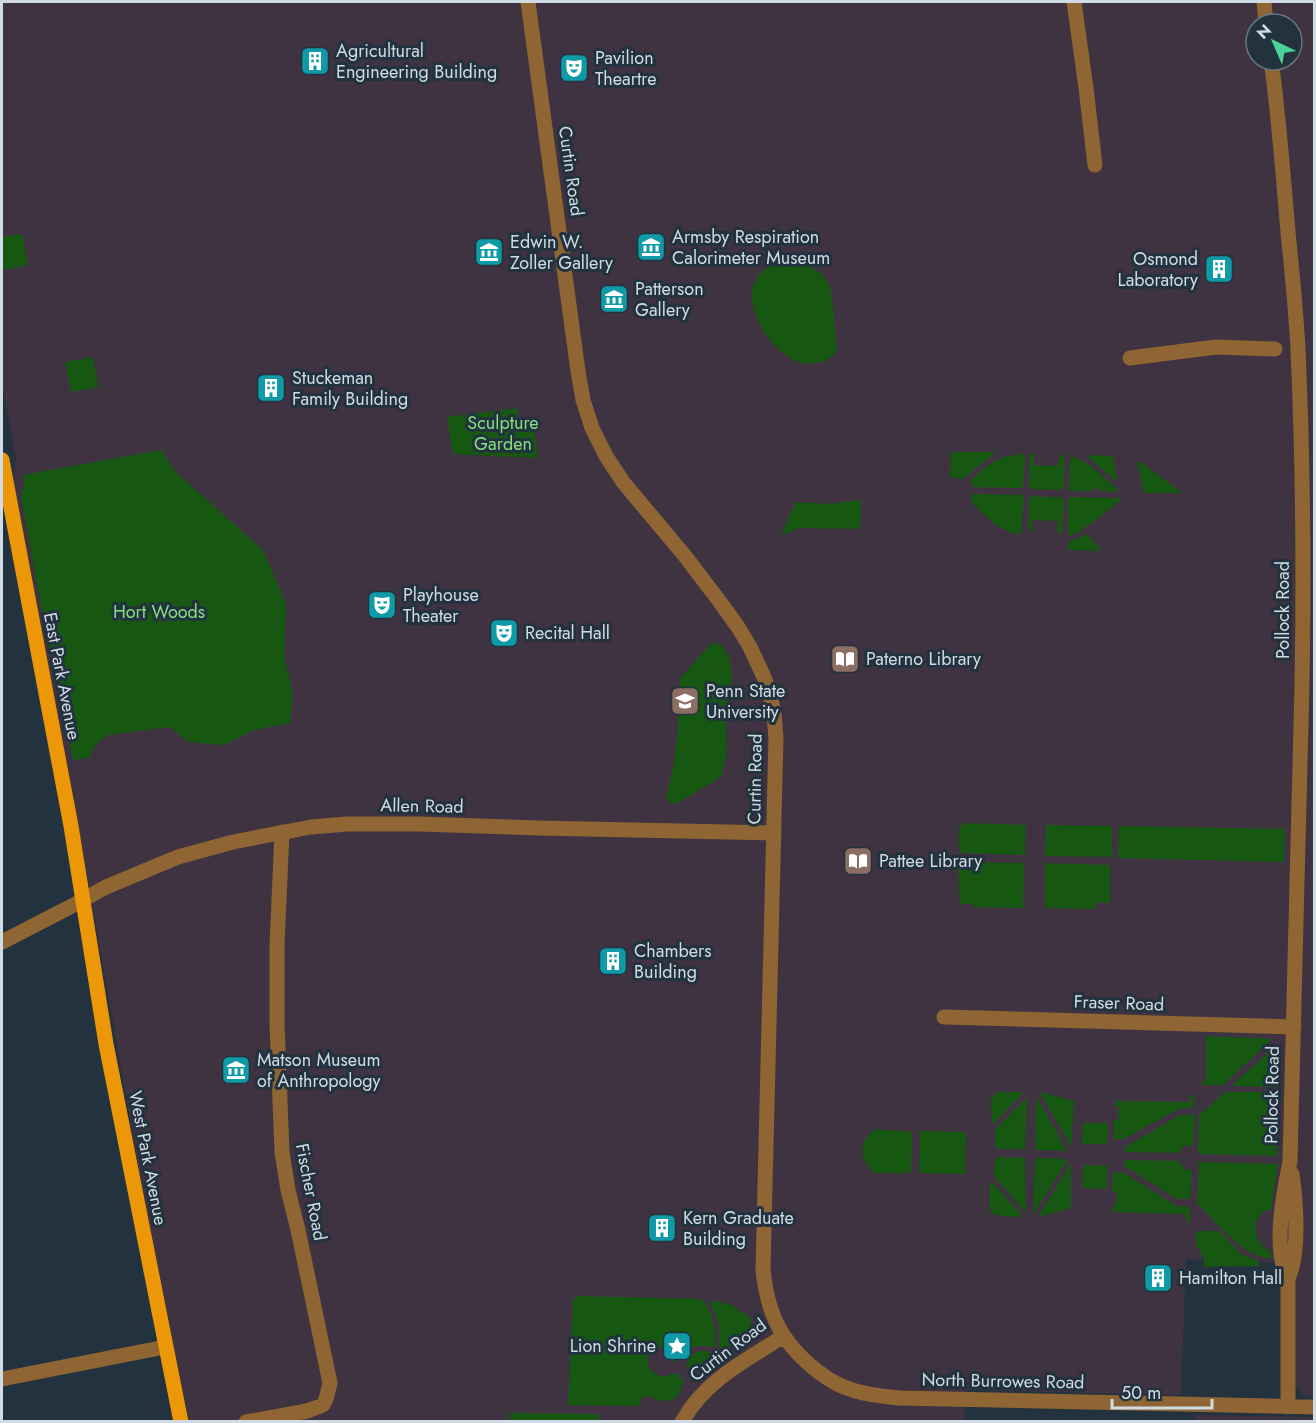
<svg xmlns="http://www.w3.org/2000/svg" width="1316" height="1423" font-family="Jost,sans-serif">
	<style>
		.education { fill: #3f3341; fill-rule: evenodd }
		.green { fill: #165811 }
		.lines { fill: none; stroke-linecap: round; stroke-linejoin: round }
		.minor { stroke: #8e6533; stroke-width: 15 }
		.major { stroke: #eb9708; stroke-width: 15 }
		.labels { text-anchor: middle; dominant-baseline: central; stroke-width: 6; stroke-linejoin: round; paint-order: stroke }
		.poi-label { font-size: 18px; fill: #d1dbe3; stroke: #22323f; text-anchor: start }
		.street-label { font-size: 18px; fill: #d1dbe3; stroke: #22323f }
		.park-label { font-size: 18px; fill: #86df7e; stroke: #22323f }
	</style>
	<rect width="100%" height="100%" fill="#22323f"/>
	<path class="education" d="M2 2H1314V1398L1303 1395 1297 1388 1292 1378 1293 1291 1297 1264 1186 1259 1181 1395 966 1390 964 1422 189 1421 139 1171 73 795 14 491 13 480 16 460 2 383ZM1256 24H1292V60H1256Z
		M1196 1415 1314 1417V1421H1195Z"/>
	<path class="green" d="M22 234 28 265 2 270V237Z
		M779 260C798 261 819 265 828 283 834 294 835 336 837 350 833 356 830 358 823 361 785 378 740 312 755 281 759 272 770 266 779 260Z
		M93 357 98 387 71 392 65 362Z
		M517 408 518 416 534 430 538 458 453 454 447 417Z
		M161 450 172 467 179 475 263 550 286 604 284 657 292 689V706L290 723 254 730 224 745 189 742 169 727 108 735 95 745 89 758 73 760 46 633 21 496 24 484 23 475Z
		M951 452H993L994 454 961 480 956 477 950 478Z
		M1024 454 1025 456 1023 488 973 487 971 480C990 463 997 456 1024 454Z
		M1030 454H1033L1034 455V465L1058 466 1059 455H1064V488L1062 490 1031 489 1029 487Z
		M1089 455 1113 456 1117 482 1088 457Z
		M1075 457 1091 466 1117 489V490L1115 492 1099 491 1098 489H1091V491H1070L1069 489 1070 460 1071 458Z
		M1138 462H1141L1182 493H1144L1137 463Z
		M973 494 1023 495 1024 497 1021 534C1001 534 987 517 973 504L974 503 970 500Z
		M1031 496 1064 498 1062 533 1057 532V521L1033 520 1032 531H1029V499Z
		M1070 497 1120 498 1121 500 1093 522 1074 535 1073 533 1072 536H1069L1068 535V499Z
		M861 500 860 527 858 529 799 528 782 535 788 518 796 502 828 504Z
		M1087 534 1102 551 1068 550V542Z
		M713 642 722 645 729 657 732 674 731 689 725 711 727 751 722 775 715 781 675 804 669 803 666 799 674 763 678 728 680 678Z
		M964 823 1026 825 1025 855 962 853 959 849V828Z
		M1046 825 1112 826V857L1045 856Z
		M1119 826 1285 829 1284 862 1118 858Z
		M964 862 1024 863 1023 908 972 907V904H960L958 866 961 863Z
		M1045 863 1110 865V903H1095V909L1045 908Z
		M1206 1036 1272 1039 1223 1085H1202V1081H1206Z
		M1279 1043 1278 1087 1231 1086Z
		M998 1092H1024L992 1125 991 1098Z
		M1040 1092 1074 1101 1071 1147Z
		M1225 1092H1278L1277 1156 1198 1154 1199 1115Z
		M1190 1095H1194L1193 1108H1181L1123 1139H1114V1120H1118L1119 1106H1115V1101L1189 1102Z
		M1036 1096 1067 1151 1035 1150Z
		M1027 1097 1025 1149H1000L995 1146V1130Z
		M1180 1115H1195L1193 1145C1187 1145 1181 1147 1179 1153L1125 1152V1147Z
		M1083 1123H1108L1107 1144H1082Z
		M875 1129 912 1132 911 1173H874C860 1159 857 1142 875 1129Z
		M920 1131 966 1132 965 1174 919 1173Z
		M1000 1157 1025 1158 1026 1213 994 1176 995 1160Z
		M1035 1158 1068 1159 1033 1215Z
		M1125 1160 1178 1161 1185 1169 1192 1171 1190 1199H1177L1124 1166Z
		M1199 1162 1278 1164 1271 1209C1248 1215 1252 1243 1271 1252V1259C1241 1255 1217 1223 1197 1203Z
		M1071 1163V1208L1038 1217Z
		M1083 1165 1107 1166V1189L1082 1188Z
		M1122 1172 1177 1206 1190 1207V1221H1186V1214L1113 1212V1206L1116 1205 1117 1192 1112 1191 1113 1173Z
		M990 1182H992L1023 1217C986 1215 989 1219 990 1182Z
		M1196 1231H1219L1241 1254 1258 1261 1259 1266 1204 1267V1259L1196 1244Z
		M578 1296 701 1299C714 1311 715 1330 715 1346L712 1347C694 1344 686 1348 676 1362 665 1359 667 1351 658 1346L653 1349 652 1354 647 1357C647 1369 652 1372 661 1377L675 1373 678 1374V1376L680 1378 682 1377 683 1381C679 1405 665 1404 645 1395L640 1401 641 1405 639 1406 568 1405 573 1300Z
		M711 1300 731 1305 750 1317C755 1333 736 1346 721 1348L719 1346V1325L711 1303Z
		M700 1351 712 1352 713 1356 690 1374C684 1364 688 1354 700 1351Z
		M510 1413 599 1414V1421H511Z"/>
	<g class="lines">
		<path class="minor" d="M528 2 578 371 583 400 592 428 606 456 623 482 685 556 720 602 738 627 750 647 764 677 770 694 774 714 776 738 763 1269C765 1291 771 1317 784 1336 797 1356 822 1378 844 1387 861 1394 880 1396 899 1398L1314 1407
			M1074 2 1086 88 1095 165
			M1264 2 1266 24
			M1271 60C1279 117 1283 174 1288 232 1292 271 1296 310 1298 349 1303 461 1304 573 1302 685L1290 1161C1284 1192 1272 1249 1288 1278
			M1130 358 1216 347 1275 349
			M2 942 68 908 106 887 178 857 233 842 311 827 347 824H419L538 828 774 833
			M944 1017 1294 1027
			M2 1379 165 1347
			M1288 1407V1278C1300 1255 1296 1201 1292 1174
			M246 1422 307 1411 323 1405 326 1399 330 1383 298 1230 288 1190 282 1152 277 1024V945L282 832
			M682 1422C704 1381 746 1360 784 1336"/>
		<path class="major" d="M2 460 71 826 106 1044 181 1422"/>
	</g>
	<defs>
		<g id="building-square" transform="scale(1.5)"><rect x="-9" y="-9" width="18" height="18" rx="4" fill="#0f9aa8" stroke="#22323f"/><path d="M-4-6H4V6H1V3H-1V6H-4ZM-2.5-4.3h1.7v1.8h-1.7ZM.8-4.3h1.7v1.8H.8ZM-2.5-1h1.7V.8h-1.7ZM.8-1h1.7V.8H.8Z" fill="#fff"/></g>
		<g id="theatre-square" transform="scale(1.5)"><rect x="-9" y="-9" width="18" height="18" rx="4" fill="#0f9aa8" stroke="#22323f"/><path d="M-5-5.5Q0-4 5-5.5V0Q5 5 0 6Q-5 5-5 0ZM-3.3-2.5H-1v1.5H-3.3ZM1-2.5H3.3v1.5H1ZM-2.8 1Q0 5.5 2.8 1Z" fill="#fff"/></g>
		<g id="museum-square" transform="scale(1.5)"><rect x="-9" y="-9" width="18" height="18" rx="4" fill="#0f9aa8" stroke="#22323f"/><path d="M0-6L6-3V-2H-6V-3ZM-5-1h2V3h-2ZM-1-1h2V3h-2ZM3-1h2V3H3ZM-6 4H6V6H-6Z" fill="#fff"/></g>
		<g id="library-square" transform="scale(1.5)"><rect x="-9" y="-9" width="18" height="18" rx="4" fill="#8d6e63" stroke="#22323f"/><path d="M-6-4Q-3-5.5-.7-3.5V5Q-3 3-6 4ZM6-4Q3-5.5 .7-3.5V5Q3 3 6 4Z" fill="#fff"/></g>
		<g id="university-square" transform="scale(1.5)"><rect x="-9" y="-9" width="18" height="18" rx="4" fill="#8d6e63" stroke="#22323f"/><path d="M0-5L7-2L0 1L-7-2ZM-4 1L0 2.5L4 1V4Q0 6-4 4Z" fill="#fff"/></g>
		<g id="sight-square" transform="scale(1.5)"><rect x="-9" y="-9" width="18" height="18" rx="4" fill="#0f9aa8" stroke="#22323f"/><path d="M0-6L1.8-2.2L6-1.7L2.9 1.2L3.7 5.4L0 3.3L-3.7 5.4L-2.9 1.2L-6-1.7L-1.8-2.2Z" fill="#fff"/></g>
	</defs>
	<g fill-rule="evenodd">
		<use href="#building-square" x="315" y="61"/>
		<use href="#theatre-square" x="574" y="68"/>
		<use href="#museum-square" x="651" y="247"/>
		<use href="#museum-square" x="489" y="252"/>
		<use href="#building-square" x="1219" y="269"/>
		<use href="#museum-square" x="614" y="299"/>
		<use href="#building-square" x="271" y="388"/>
		<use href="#theatre-square" x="382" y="605"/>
		<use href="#theatre-square" x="504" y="633"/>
		<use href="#library-square" x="845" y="659"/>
		<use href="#university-square" x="685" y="701"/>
		<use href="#library-square" x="858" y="861"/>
		<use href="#building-square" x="613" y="961"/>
		<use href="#museum-square" x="236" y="1070"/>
		<use href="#building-square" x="662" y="1228"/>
		<use href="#building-square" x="1158" y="1278"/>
		<use href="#sight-square" x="677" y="1346"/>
	</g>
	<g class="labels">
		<g class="poi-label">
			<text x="336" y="51">Agricultural<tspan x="336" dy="21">Engineering Building</tspan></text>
			<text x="595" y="58">Pavilion<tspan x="595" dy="21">Theartre</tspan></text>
			<text x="672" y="237">Armsby Respiration<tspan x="672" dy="21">Calorimeter Museum</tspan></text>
			<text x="510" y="242">Edwin W.<tspan x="510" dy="21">Zoller Gallery</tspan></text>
			<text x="1198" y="259" text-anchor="end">Osmond<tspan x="1198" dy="21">Laboratory</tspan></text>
			<text x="635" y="289">Patterson<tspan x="635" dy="21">Gallery</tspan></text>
			<text x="292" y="378">Stuckeman<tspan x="292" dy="21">Family Building</tspan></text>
			<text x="403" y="595">Playhouse<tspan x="403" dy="21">Theater</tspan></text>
			<text x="525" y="633">Recital Hall</text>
			<text x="866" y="659">Paterno Library</text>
			<text x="706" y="691">Penn State<tspan x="706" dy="21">University</tspan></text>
			<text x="879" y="861">Pattee Library</text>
			<text x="634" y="951">Chambers<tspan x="634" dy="21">Building</tspan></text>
			<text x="257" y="1060">Matson Museum<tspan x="257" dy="21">of Anthropology</tspan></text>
			<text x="683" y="1218">Kern Graduate<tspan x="683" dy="21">Building</tspan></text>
			<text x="1179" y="1278">Hamilton Hall</text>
			<text x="656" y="1346" text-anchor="end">Lion Shrine</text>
		</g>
		<g class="street-label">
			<text transform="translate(571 171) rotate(82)">Curtin Road</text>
			<text transform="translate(1283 610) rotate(-90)">Pollock Road</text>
			<text transform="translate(62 676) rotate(79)">East Park Avenue</text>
			<text transform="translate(755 779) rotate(-89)">Curtin Road</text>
			<text transform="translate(422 806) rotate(1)">Allen Road</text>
			<text transform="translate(1119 1003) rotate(2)">Fraser Road</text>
			<text transform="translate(1272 1095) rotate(-89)">Pollock Road</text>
			<text transform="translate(148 1158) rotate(79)">West Park Avenue</text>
			<text transform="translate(311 1192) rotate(79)">Fischer Road</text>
			<text transform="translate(728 1350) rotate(-37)">Curtin Road</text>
			<text transform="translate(1003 1381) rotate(1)">North Burrowes Road</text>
		</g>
		<g class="park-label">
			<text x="503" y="423">Sculpture<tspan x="503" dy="21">Garden</tspan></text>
			<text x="159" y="612">Hort Woods</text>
		</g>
	</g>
	<rect width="1316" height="1423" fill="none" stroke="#d1dbe3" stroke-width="6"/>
	<g transform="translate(1274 42) rotate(316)"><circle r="28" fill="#22323f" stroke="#687681" stroke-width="1.5"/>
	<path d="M0-4.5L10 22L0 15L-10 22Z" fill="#4dd39a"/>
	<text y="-9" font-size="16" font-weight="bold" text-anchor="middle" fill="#d1dbe3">N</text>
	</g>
	<path d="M1112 1399v9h100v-9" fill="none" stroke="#d1dbe3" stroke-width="3"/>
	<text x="1121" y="1399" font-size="18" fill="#d1dbe3" stroke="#22323f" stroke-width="4.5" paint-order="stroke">50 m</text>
</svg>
